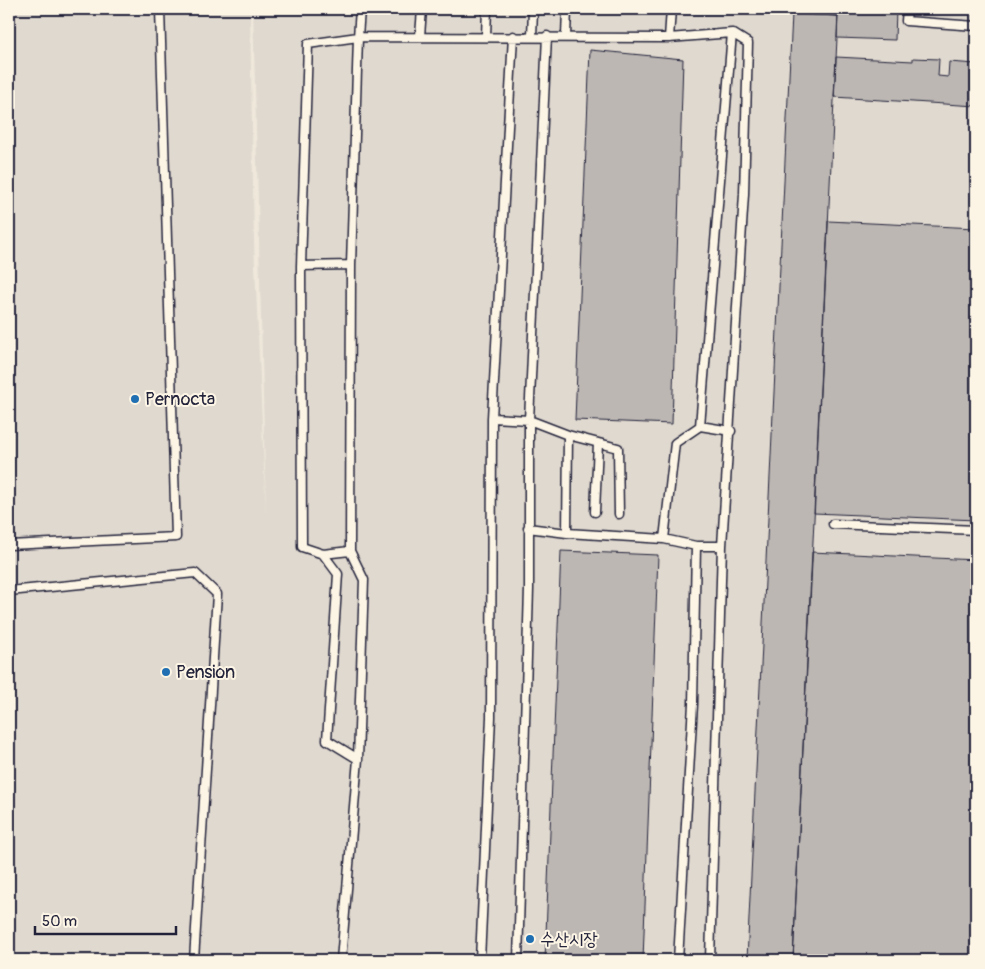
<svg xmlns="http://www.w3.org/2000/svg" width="985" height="969" font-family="Pangolin,'Poor Story',sans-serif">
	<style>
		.built { fill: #e0d9cf }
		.building { fill: #bcb7b3; stroke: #22223b }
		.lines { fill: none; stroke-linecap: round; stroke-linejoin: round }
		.service-casing { stroke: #22223b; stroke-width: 11 }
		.service { stroke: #fcf5e5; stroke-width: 8 }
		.poi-dot { fill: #1f6fb2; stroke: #fcf5e5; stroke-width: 2 }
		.labels { text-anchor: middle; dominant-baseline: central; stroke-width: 4; stroke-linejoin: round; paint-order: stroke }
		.poi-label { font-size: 18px; fill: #22223b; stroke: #fcf5e5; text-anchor: start }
	</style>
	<rect width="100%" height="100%" fill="#efe8db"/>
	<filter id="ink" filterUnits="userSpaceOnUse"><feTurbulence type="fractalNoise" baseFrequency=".02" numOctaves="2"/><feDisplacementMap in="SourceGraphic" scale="10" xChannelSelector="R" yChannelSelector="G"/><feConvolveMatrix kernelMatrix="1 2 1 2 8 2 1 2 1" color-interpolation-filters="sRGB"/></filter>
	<g filter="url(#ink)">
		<path class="built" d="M9 9H250L254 242 266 513 253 9H976V960H9Z"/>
		<path class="building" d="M802 9H838V16L802 14Z
			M838 9H896L895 40 837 38Z
			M792 14 838 16 837 38 793 960H747Z
			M590 50 683 59 672 424 575 420Z
			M836 57 913 61V58L939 59 938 76 948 77 949 62 976 64V106L834 97Z
			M828 221 976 228V520L814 513Z
			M561 551 658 555 643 960H545Z
			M812 552 976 560V960H793Z"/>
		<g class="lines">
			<g class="service-casing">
				<path id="service" d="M907 9 906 21 976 26
					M420 36 422 9
					M486 36 487 9
					M513 36 492 418 529 420 568 435 567 533
					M566 36 567 9
					M532 37 533 9
					M669 38 671 9
					M301 266 351 265
					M700 426 731 431
					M568 435 618 448 619 514
					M595 512 598 443
					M833 524 976 530
					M528 528 567 533 664 539 696 546H722
					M664 539 675 443 700 426 732 33
					M9 545 176 537 160 9
					M350 551 323 554 302 547 301 266 308 44 358 37 360 9
					M323 554 338 574 327 740 358 759
					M9 591 195 573 217 594 194 960
					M341 960 358 759 364 580 350 551 351 265 358 37 669 38 732 33 748 43 744 194 722 546 710 960
					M480 960 491 717 492 418
					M518 960 529 589V420L547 36
					M678 960 693 704 696 546"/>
			</g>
			<use href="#service" class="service"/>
		</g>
	</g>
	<g class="poi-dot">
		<circle cx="135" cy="399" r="5"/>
		<circle cx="166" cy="672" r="5"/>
		<circle cx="530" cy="939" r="5"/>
	</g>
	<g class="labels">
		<g class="poi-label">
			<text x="145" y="399">Pernocta</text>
			<text x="176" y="672">Pension</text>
			<text x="540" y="939">수산시장</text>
		</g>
	</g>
	<rect width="985" height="969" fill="none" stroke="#fcf5e5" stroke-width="30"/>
	<rect x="15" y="15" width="955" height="939" fill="none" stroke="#22223b" stroke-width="2" filter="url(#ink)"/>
	<path d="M35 926v8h141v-8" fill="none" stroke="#22223b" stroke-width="2.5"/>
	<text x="42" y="926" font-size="15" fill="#22223b" stroke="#fcf5e5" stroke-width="4" paint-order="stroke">50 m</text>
</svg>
